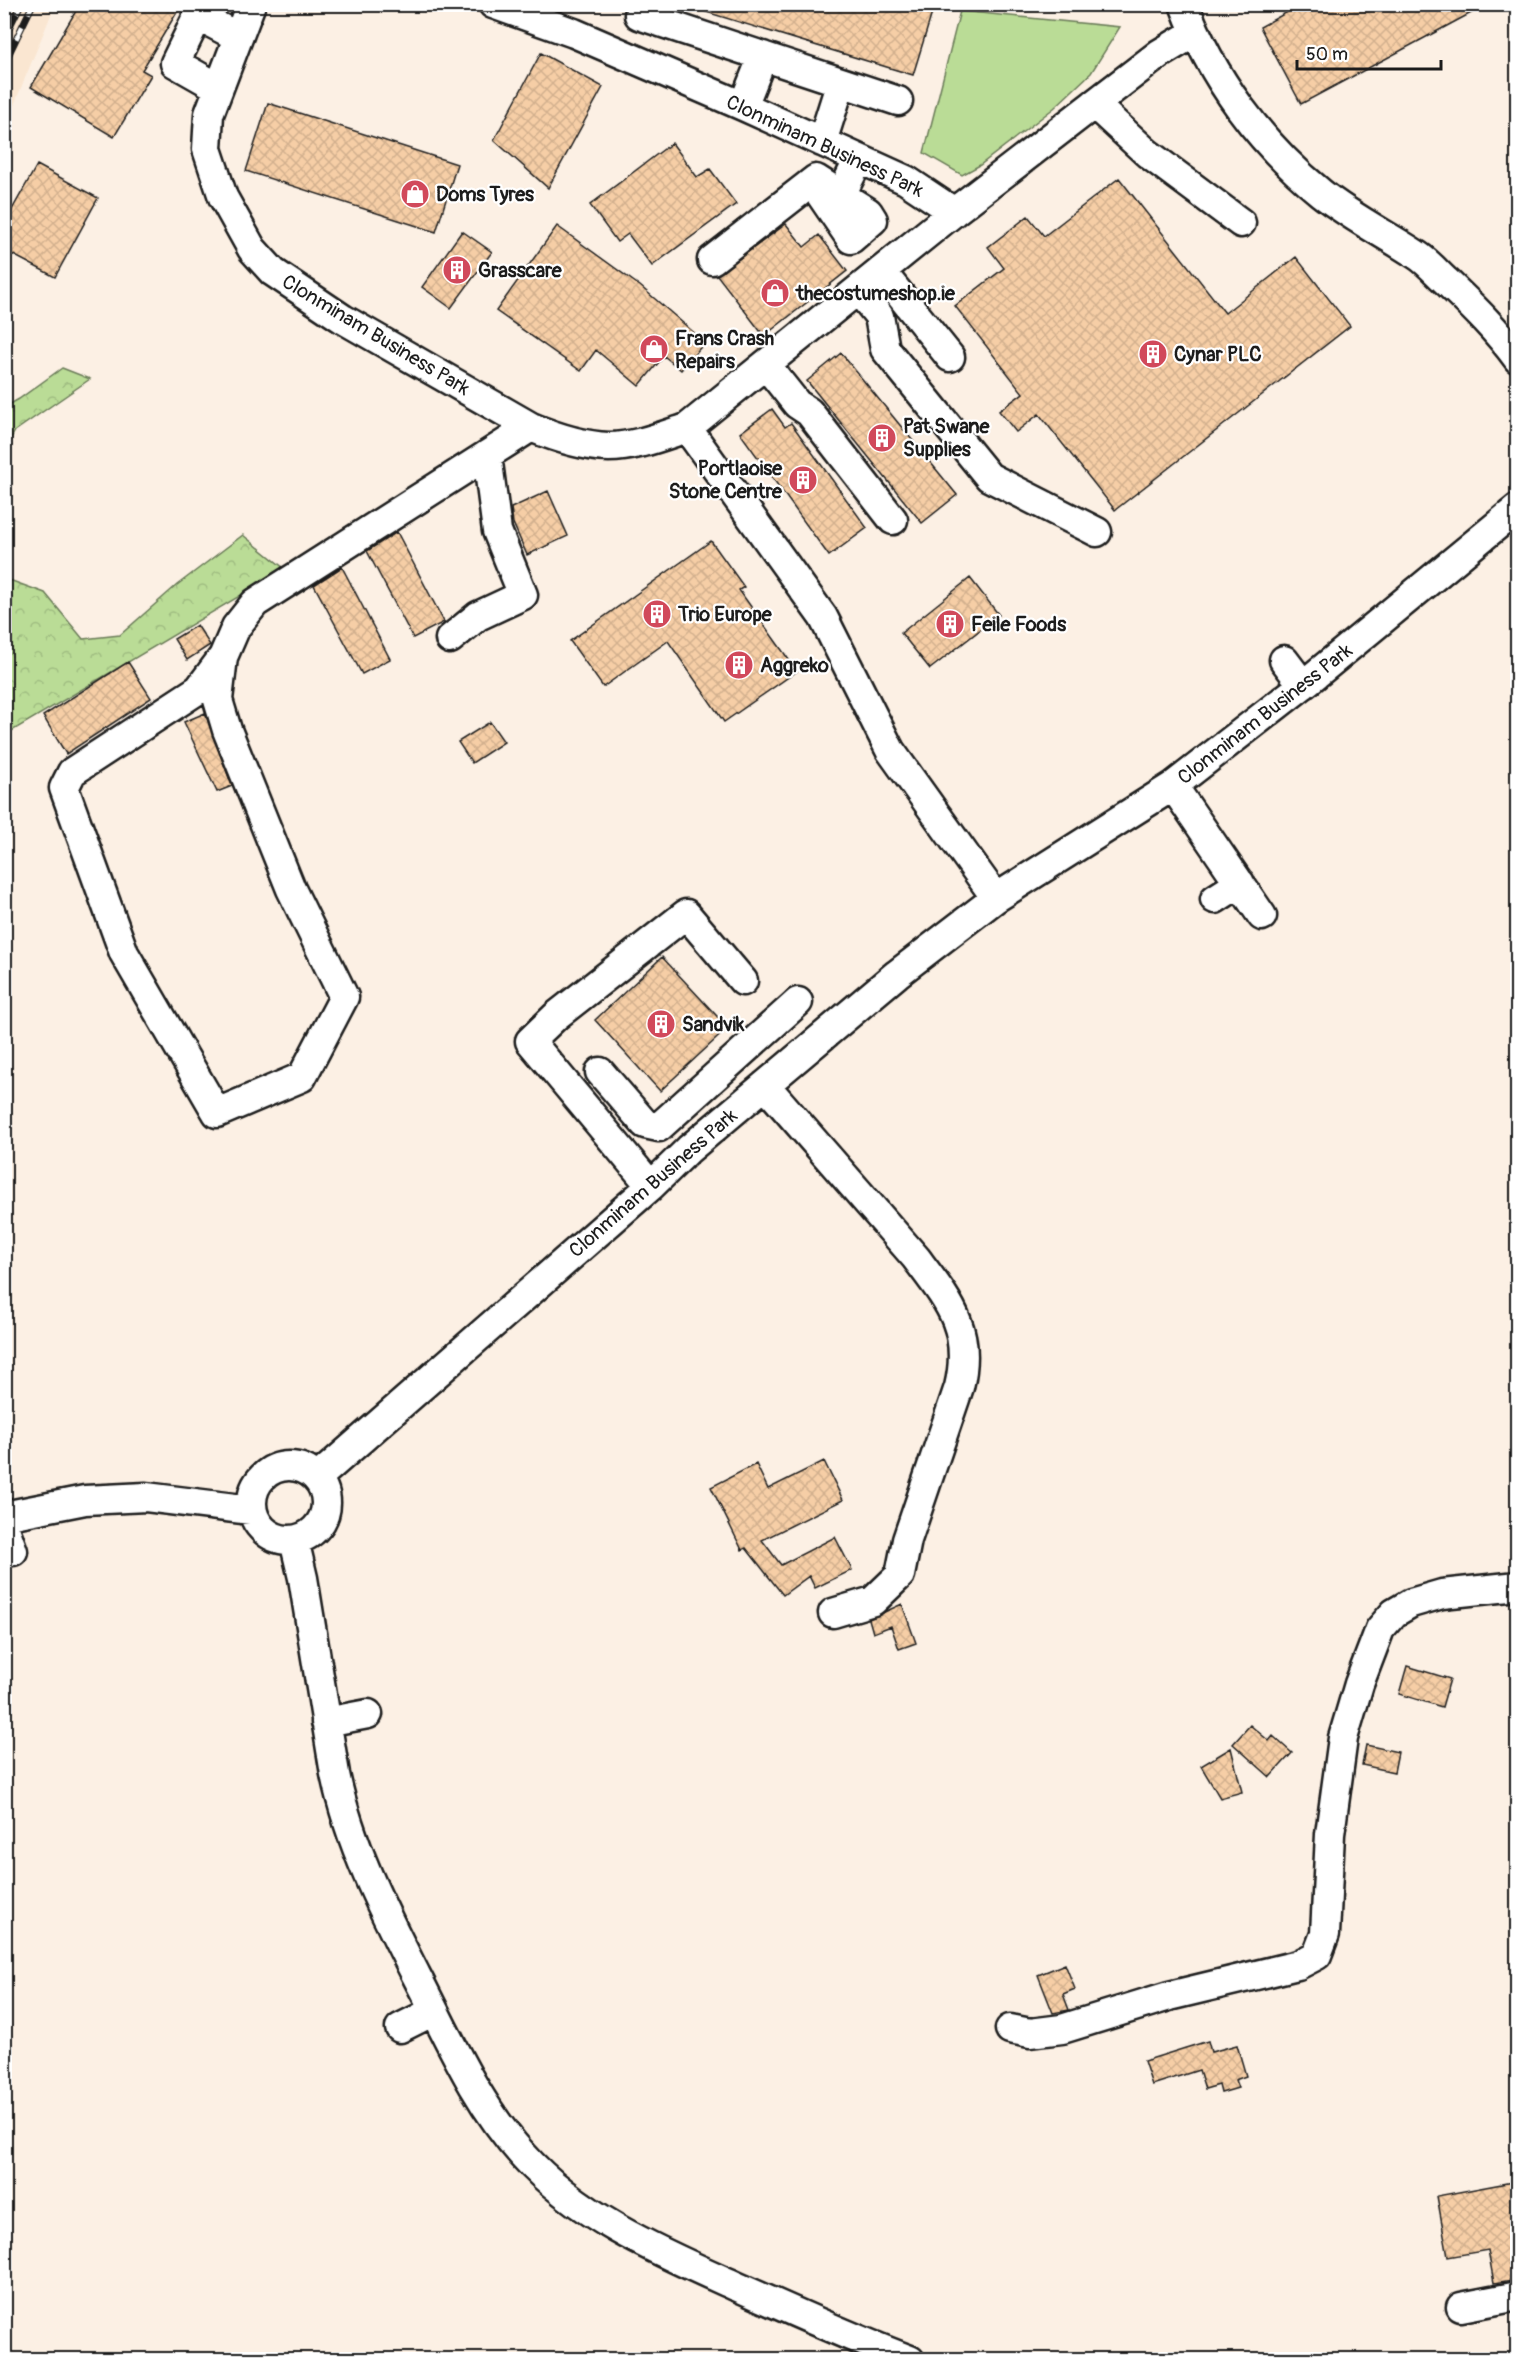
<svg xmlns="http://www.w3.org/2000/svg" width="1522" height="2364" font-family="Pangolin,sans-serif">
	<style>
		.built { fill: #fae6d1 }
		.green { fill: #badc96; stroke: #6b7c59; stroke-width: 1.5 }
		.forest { fill: url(#forest-crowns); stroke: #6b7c59; stroke-width: 1.5 }
		.building { fill: url(#building-cross-hatch); stroke: #1c1c1c; stroke-width: 1.5 }
		.lines { fill: none; stroke-linecap: round; stroke-linejoin: round }
		.minor-casing { stroke: #1c1c1c; stroke-width: 33 }
		.minor { stroke: #fff; stroke-width: 28 }
		.rail-casing { stroke: #1c1c1c; stroke-width: 7 }
		.rail { stroke: #fff; stroke-width: 4.5; stroke-dasharray: 14; stroke-linecap: butt }
		.labels { text-anchor: middle; dominant-baseline: central; stroke-width: 4.5; stroke-linejoin: round; paint-order: stroke }
		.street-label { font-size: 20px; fill: #1c1c1c; stroke: #fff }
		.poi-label { font-size: 20px; font-weight: bold; fill: #1c1c1c; stroke: #fff; text-anchor: start }
	</style>
	<defs>
		<pattern id="forest-crowns" width="20" height="18" patternUnits="userSpaceOnUse" patternTransform="scale(1.5)"><rect width="20" height="18" fill="#badc96"/><path d="M2 6a3 3 0 1 1 6 0M12 15a3 3 0 1 1 6 0" fill="none" stroke="#9fbc81"/></pattern>
		<pattern id="building-cross-hatch" width="8" height="8" patternUnits="userSpaceOnUse" patternTransform="scale(1.5)"><rect width="8" height="8" fill="#f6cea6"/><path d="M0 0l8 8M0 8l8-8" fill="none" stroke="#d2b08e"/></pattern>
	</defs>
	<rect width="100%" height="100%" fill="#fcf0e4"/>
	<filter id="ink" filterUnits="userSpaceOnUse"><feTurbulence type="fractalNoise" baseFrequency=".0167" numOctaves="2"/><feDisplacementMap in="SourceGraphic" scale="12" xChannelSelector="R" yChannelSelector="G"/><feConvolveMatrix kernelMatrix="1 2 1 2 8 2 1 2 1" color-interpolation-filters="sRGB"/></filter>
	<g filter="url(#ink)">
		<path class="built" d="M5 4 55 5 5 127 4 5Z"/>
		<path class="green" d="M960 11 1120 27 1091 73 1054 108 980 165 962 175 924 153Z"/>
		<path class="forest" d="M62 368 90 379 15 431 5 448V407L19 399Z
			M243 535 285 569 5 735 4 578 45 593 83 639 120 635 177 585Z"/>
		<path class="building" d="M80 4H182L142 70 151 75 114 137 31 87Z
			M693 4H906L932 13 913 75 693 8Z
			M1302 4H1488L1301 104 1260 27Z
			M541 53 603 87 548 188 494 140Z
			M268 103 457 164 436 232 246 171Z
			M672 143 697 177 710 169 736 204 652 266 628 234 617 242 590 205Z
			M37 165 98 198 55 277 4 250V224Z
			M1119 178 1225 313 1296 257 1350 326 1115 510 1039 414 1016 432 999 411 1023 393 955 306 1004 268 988 247 1028 216 1044 236Z
			M786 224 804 247 819 235 847 271 764 336 717 275Z
			M557 226 640 286 705 342 681 370 664 356 639 386 596 350 581 371 496 311Z
			M462 231 492 252 451 308 422 287Z
			M841 353 957 495 922 523 807 381Z
			M772 409 785 427 791 423 867 528 829 556 740 433Z
			M548 491 568 536 527 555 513 523 511 508Z
			M397 532 444 622 413 638 367 551Z
			M711 541 744 587 739 590 797 671 724 722 668 641 603 687 570 641Z
			M342 567 390 659 362 674 314 585Z
			M970 578 999 615 930 669 901 633Z
			M197 625 210 645 187 660 174 639Z
			M128 662 151 698 66 754 43 716Z
			M205 713 232 786 217 792 184 722Z
			M490 722 504 742 472 763 458 742Z
			M662 957 728 1028 660 1091 595 1020Z
			M824 1461 843 1500 762 1540 781 1565 835 1537 852 1570 815 1588 809 1576 783 1595 746 1548 742 1550 711 1487 756 1464 768 1489Z
			M902 1604 916 1643 899 1649 891 1626 873 1633 869 1619Z
			M1407 1666 1450 1679 1442 1707 1399 1694Z
			M1250 1725 1269 1741 1273 1736 1292 1753 1270 1777 1233 1744Z
			M1366 1745 1398 1752 1394 1772 1362 1765Z
			M1231 1748 1242 1792 1220 1798 1201 1766Z
			M1065 1964 1075 1989 1063 1994 1069 2010 1053 2013 1038 1975Z
			M1208 2041 1211 2052 1237 2045 1246 2076 1235 2080 1238 2088 1221 2093 1219 2085 1205 2089 1199 2070 1152 2085 1144 2061Z
			M1518 2181V2279L1494 2283 1488 2250 1448 2257 1437 2196Z"/>
		<g class="lines">
			<g class="minor-casing">
				<path id="minor" d="M251 4 209 114 207 149 223 197 252 249 273 272 343 319 531 427C555 437 582 446 609 447 635 447 662 436 687 428L954 212 1159 54 1194 33
					M493 4 574 33 743 106 906 180 954 212
					M642 4 639 15 898 101
					M1184 4C1211 78 1261 144 1321 193 1351 217 1385 234 1417 255 1428 262 1437 273 1447 282 1473 307 1497 330 1518 359
					M219 88 175 63 198 16 238 37
					M1094 104 1147 153 1241 223
					M743 106 763 56
					M822 142 841 82
					M812 182 851 239 873 220 868 212 841 195
					M712 260 816 179 841 195 859 159
					M881 271 950 357
					M858 290 879 316 885 349 989 477 1097 532
					M766 365 797 404 809 412 893 520
					M687 428 823 617 890 750 996 898
					M450 639 478 616 523 595 497 531 487 455
					M223 657 199 689 72 772 64 788 124 953 217 1113 302 1077 344 997 291 889 227 730 218 700 223 657 236 627 255 603 531 427
					M1284 660 1303 685
					M1173 786 1262 916
					M1215 899 1240 883
					M600 1072 645 1124 659 1127 798 1002
					M765 1085 916 1258C949 1302 973 1329 959 1387L907 1540 900 1575 873 1601 833 1613
					M651 1186 530 1041 556 1016 686 914 743 981
					M252 1503a37 37 0 1 1 74 0a37 37 0 1 1-74 0Z
					M317 1478 651 1186 689 1149 897 974 996 898 1173 786 1308 681 1518 508
					M4 1516 85 1500 146 1497 251 1510
					M4 1526 13 1551
					M294 1540 303 1578 335 1774C350 1846 383 1910 416 1975 448 2037 476 2103 523 2155 579 2218 662 2253 738 2287 795 2312 851 2338 910 2360
					M326 1722 368 1714
					M400 2028 434 2011
					M1010 2029 1030 2033 1062 2029 1169 1996 1298 1965 1317 1955 1325 1934 1330 1834 1343 1738 1359 1684 1380 1629 1394 1613 1411 1603 1442 1594 1518 1586
					M1461 2307 1518 2296"/>
			</g>
			<use href="#minor" class="minor"/>
			<g class="rail-casing">
				<path id="rail" d="M4 38 21 4
					M4 64 33 4"/>
			</g>
			<use href="#rail" class="rail"/>
		</g>
	</g>
	<defs>
		<g id="shop-disc" transform="scale(1.5)"><circle r="9.5" fill="#d1495b" stroke="#fff"/><path d="M-5-2.5h2.3a2.7 3.5 0 0 1 5.4 0H5L5.5 6h-11ZM-1.5-2.5h3a1.5 2.3 0 0 0-3 0Z" fill="#fff"/></g>
		<g id="building-disc" transform="scale(1.5)"><circle r="9.5" fill="#d1495b" stroke="#fff"/><path d="M-4-6H4V6H1V3H-1V6H-4ZM-2.5-4.3h1.7v1.8h-1.7ZM.8-4.3h1.7v1.8H.8ZM-2.5-1h1.7V.8h-1.7ZM.8-1h1.7V.8H.8Z" fill="#fff"/></g>
	</defs>
	<g fill-rule="evenodd">
		<use href="#shop-disc" x="415" y="194"/>
		<use href="#building-disc" x="457" y="270"/>
		<use href="#shop-disc" x="775" y="293"/>
		<use href="#shop-disc" x="654" y="349"/>
		<use href="#building-disc" x="1153" y="354"/>
		<use href="#building-disc" x="882" y="438"/>
		<use href="#building-disc" x="803" y="480"/>
		<use href="#building-disc" x="657" y="614"/>
		<use href="#building-disc" x="950" y="624"/>
		<use href="#building-disc" x="739" y="665"/>
		<use href="#building-disc" x="661" y="1024"/>
	</g>
	<g class="labels">
		<g class="street-label">
			<text transform="translate(825 146) rotate(25)">Clonminam Business Park</text>
			<text transform="translate(376 335) rotate(31)">Clonminam Business Park</text>
			<text transform="translate(1265 714) rotate(-38)">Clonminam Business Park</text>
			<text transform="translate(653 1183) rotate(-41)">Clonminam Business Park</text>
		</g>
		<g class="poi-label">
			<text x="436" y="194">Doms Tyres</text>
			<text x="478" y="270">Grasscare</text>
			<text x="796" y="293">thecostumeshop.ie</text>
			<text x="675" y="338">Frans Crash<tspan x="675" dy="23">Repairs</tspan></text>
			<text x="1174" y="354">Cynar PLC</text>
			<text x="903" y="426">Pat Swane<tspan x="903" dy="23">Supplies</tspan></text>
			<text x="782" y="468" text-anchor="end">Portlaoise<tspan x="782" dy="23">Stone Centre</tspan></text>
			<text x="678" y="614">Trio Europe</text>
			<text x="971" y="624">Feile Foods</text>
			<text x="760" y="665">Aggreko</text>
			<text x="682" y="1024">Sandvik</text>
		</g>
	</g>
	<rect width="1522" height="2364" fill="none" stroke="#fff" stroke-width="24"/>
	<rect x="12" y="12" width="1498" height="2340" fill="none" stroke="#1c1c1c" stroke-width="2" filter="url(#ink)"/>
	<path d="M1297 60v9h144v-9" fill="none" stroke="#1c1c1c" stroke-width="3"/>
	<text x="1306" y="60" font-size="18" fill="#1c1c1c" stroke="#ffffff" stroke-width="4.5" paint-order="stroke">50 m</text>
</svg>
